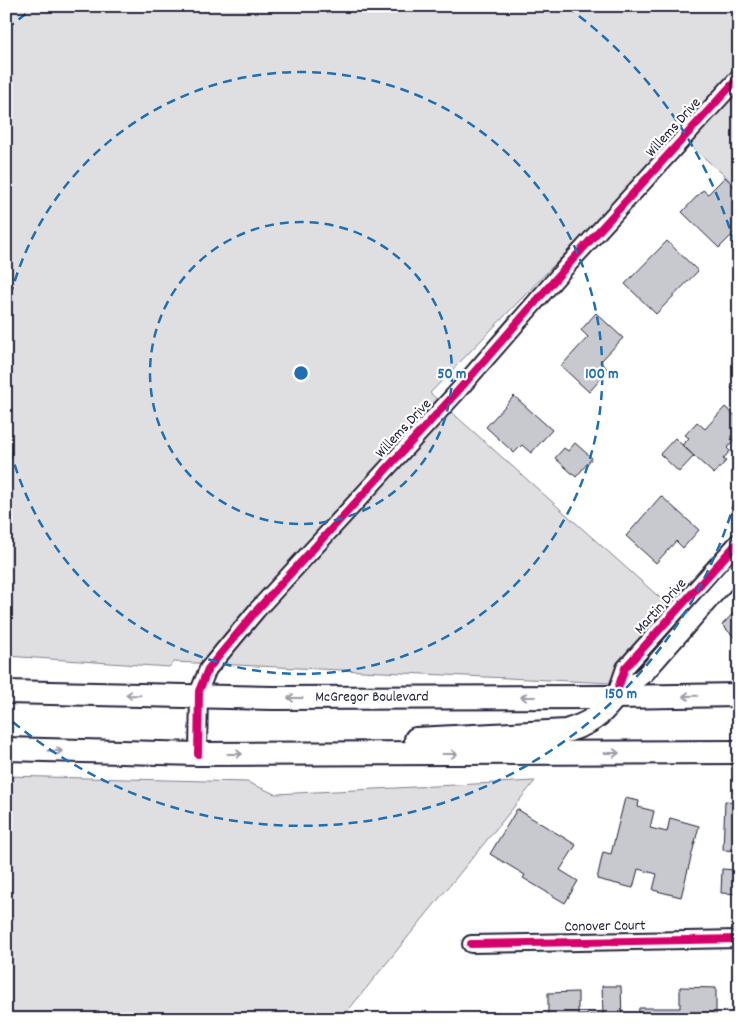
<svg xmlns="http://www.w3.org/2000/svg" width="745" height="1025" font-family="Dekko,sans-serif">
	<style>
		.green { fill: #dfdfe2; stroke: #80808e }
		.building { fill: #c8c8cf; stroke: #22223b }
		.lines { fill: none; stroke-linecap: round; stroke-linejoin: round }
		.minor-casing { stroke: #22223b; stroke-width: 20 }
		.secondary-casing { stroke: #22223b; stroke-width: 26 }
		.minor { stroke: #fff; stroke-width: 16 }
		.secondary { stroke: #fff; stroke-width: 22 }
		.cycleway-casing { stroke: #fff; stroke-width: 11 }
		.cycleway { stroke: #d6006c; stroke-width: 8 }
		.oneway { stroke: #9c9ca7 }
		.ring { fill: none; stroke: #1f6fb2; stroke-width: 2.5; stroke-dasharray: 9 6 }
		.labels { text-anchor: middle; dominant-baseline: central; stroke-width: 4.5; stroke-linejoin: round; paint-order: stroke }
		.street-label { font-size: 15px; fill: #22223b; stroke: #fff }
		.centre { fill: #1f6fb2; stroke: #fff; stroke-width: 2.5 }
		.ring-label { font-size: 15px; text-anchor: middle; font-weight: bold; fill: #1f6fb2; stroke: #fff; stroke-width: 4.5; stroke-linejoin: round; paint-order: stroke }
	</style>
	<rect width="100%" height="100%" fill="#fff"/>
	<filter id="ink" filterUnits="userSpaceOnUse"><feTurbulence type="fractalNoise" baseFrequency=".02" numOctaves="2"/><feDisplacementMap in="SourceGraphic" scale="10" xChannelSelector="R" yChannelSelector="G"/><feConvolveMatrix kernelMatrix="1 2 1 2 8 2 1 2 1" color-interpolation-filters="sRGB"/></filter>
	<g filter="url(#ink)">
		<path class="green" d="M6 6H739V188L679 136 430 393 668 605 611 683 174 662 169 667 6 656Z
			M6 776 247 782 275 794 535 781 341 1019H6Z"/>
		<path class="building" d="M725 177 739 191V228L719 248 682 212 703 190 708 194Z
			M667 241 698 271 656 314 625 284Z
			M596 313 623 338 600 362 609 370 589 392 561 366 588 337 581 330Z
			M739 380V395L731 388Z
			M514 396 552 430 531 453 522 445 514 453 486 427Z
			M725 407 739 419V435L727 448 730 451 723 459 726 461 714 474 682 445 689 438 685 435 697 422 705 429Z
			M675 438 694 456 679 472 660 454Z
			M575 443 592 458 576 477 555 458 564 448 568 451Z
			M661 496 699 530 683 548 676 541 656 563 626 536Z
			M739 607V642L722 625Z
			M625 798 639 801 638 807 654 811 650 828 667 832 670 818 699 826 681 897 653 890 657 874 638 869 633 888 597 879 603 852 611 854Z
			M725 801 739 802V894L721 893 722 869 737 870 738 851 723 850Z
			M517 809 576 845 560 870 578 881 565 903 523 878 525 875 490 854Z
			M602 986H621L622 1019H548V993L578 992V1015L603 1014Z
			M680 987 716 988V1019H638L639 1008H680Z"/>
		<g class="lines">
			<g class="minor-casing">
				<path id="minor" d="M615 697 625 668 739 541
					M615 697 645 674 739 567
					M198 754 199 691 208 669 257 610 457 392 566 267 739 77
					M471 944 739 939"/>
			</g>
			<g class="secondary-casing">
				<g id="secondary">
					<path id="s1" d="M6 692 273 698 615 697 739 695"/>
					<path d="M416 739 566 731C591 723 598 718 615 697"/>
					<path d="M6 749 198 754 739 752"/>
				</g>
			</g>
			<use href="#minor" class="minor"/>
			<use href="#secondary" class="secondary"/>
			<g class="cycleway-casing">
				<path id="cycleway" d="M615 697 625 668 739 541
					M198 754 199 691 208 669 257 610 457 392 566 267 739 77
					M471 944 739 939"/>
			</g>
			<use href="#cycleway" class="cycleway"/>
		</g>
		<defs><path id="oneway-shaft" d="M-6 0H5M1.5-3L5.5 0L1.5 3" fill="none" stroke-width="1.6" stroke-linecap="round" stroke-linejoin="round" transform="scale(1.25)"/></defs>
		<g class="oneway">
			<use href="#oneway-shaft" transform="translate(133 695) rotate(-179)"/>
			<use href="#oneway-shaft" transform="translate(690 696) rotate(179)"/>
			<use href="#oneway-shaft" transform="translate(528 697) rotate(180)"/>
			<use href="#oneway-shaft" transform="translate(295 698) rotate(180)"/>
			<use href="#oneway-shaft" transform="translate(55 751) rotate(1)"/>
			<use href="#oneway-shaft" transform="translate(612 753)"/>
			<use href="#oneway-shaft" transform="translate(235 754)"/>
			<use href="#oneway-shaft" transform="translate(450 754)"/>
		</g>
	</g>
	<g class="ring">
		<circle cx="301" cy="373" r="151"/>
		<path d="M7 310A301 301 0 1 1 7 436"/>
		<path d="M739 486A452 452 0 0 1 7 717M7 29A452 452 0 0 1 35 7M567 7A452 452 0 0 1 739 260"/>
	</g>
	<g class="labels">
		<g class="street-label">
			<text transform="translate(674 128) rotate(-48)">Willems Drive</text>
			<text transform="translate(404 429) rotate(-47)">Willems Drive</text>
			<text transform="translate(661 607) rotate(-48)">Martin Drive</text>
			<text stroke="none"><textPath href="#s1" startOffset="366">McGregor Boulevard</textPath></text>
			<text transform="translate(605 927) rotate(-1)">Conover Court</text>
		</g>
	</g>
	<circle cx="301" cy="373" r="8" class="centre"/>
	<g class="ring-label">
		<text x="452" y="378">50 m</text>
		<text x="602" y="378">100 m</text>
		<text x="621" y="698">150 m</text>
	</g>
	<rect width="745" height="1025" fill="none" stroke="#fff" stroke-width="25"/>
	<rect x="12" y="12" width="720" height="1000" fill="none" stroke="#22223b" stroke-width="2" filter="url(#ink)"/>
</svg>
